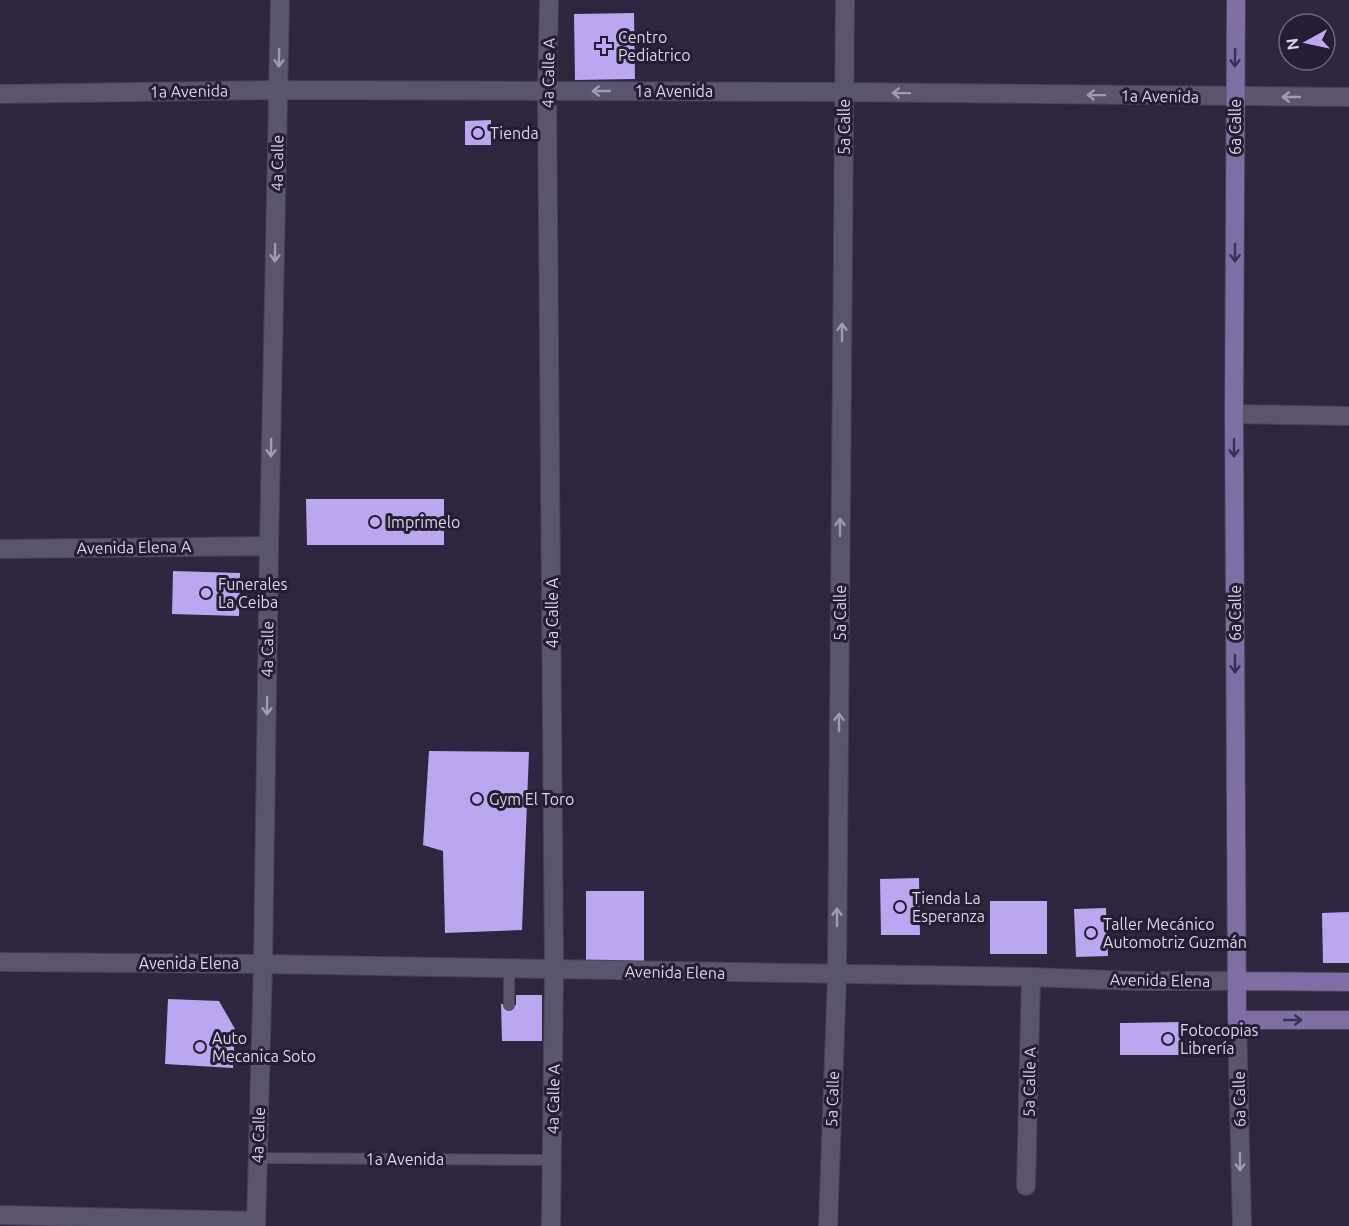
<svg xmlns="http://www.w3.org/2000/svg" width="1349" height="1226" font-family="Ubuntu,sans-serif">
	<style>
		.building { fill: #bba6f0 }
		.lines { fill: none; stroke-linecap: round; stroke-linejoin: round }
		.lane-casing { stroke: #494256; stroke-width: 12 }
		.street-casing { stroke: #494256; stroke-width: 20 }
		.secondary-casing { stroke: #494256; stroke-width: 20 }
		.primary-casing { stroke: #494256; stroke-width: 20 }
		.lane { stroke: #5b546e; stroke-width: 10 }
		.street { stroke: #5b546e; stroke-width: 18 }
		.secondary { stroke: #5b546e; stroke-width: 18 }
		.primary { stroke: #7e6ea3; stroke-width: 18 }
		.oneway { stroke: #a09baf }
		.oneway2 { stroke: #3a314f }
		.poi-dot { fill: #bfa9f4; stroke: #241d33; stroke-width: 2 }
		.labels { text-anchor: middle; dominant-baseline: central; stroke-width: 6; stroke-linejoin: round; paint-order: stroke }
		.poi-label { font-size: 16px; fill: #d9d5e5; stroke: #241d33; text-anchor: start }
		.street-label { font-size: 16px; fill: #d9d5e5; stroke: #241d33 }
	</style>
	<rect width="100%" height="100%" fill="#2d263e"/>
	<path class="building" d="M634 13 635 79 575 80 574 14Z
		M491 120V145H465V121Z
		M306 499H444V545H307Z
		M173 571 240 573 239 616 172 614Z
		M429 751 529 752 522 930 445 933 443 851 423 845Z
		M919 878 920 935H881L880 879Z
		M586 891H644V962L586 963Z
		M990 901H1047V954H990Z
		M1106 908 1108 956 1076 957 1074 909Z
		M1349 912V963H1323L1322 913Z
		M516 995H542V1041H502L501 1004 516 1005Z
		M168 999 219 1001 235 1029 233 1068 165 1064Z
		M1183 1022V1055H1120V1023Z"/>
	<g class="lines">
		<g class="lane-casing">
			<path id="lane" d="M509 1005V969
				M258 1158 552 1160"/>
		</g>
		<g class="street-casing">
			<path id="street" d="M549 0 547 91 554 970 551 1226
				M0 94 279 90 844 92 1349 97
				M1234 414 1349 416
				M0 549 269 546
				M1237 1020 1242 1226
				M1026 1186 1031 977
				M0 1215 256 1221
				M256 1226 263 964 269 546 280 0
				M828 1226 837 975 845 0"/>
		</g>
		<g class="secondary-casing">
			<path id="secondary" d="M0 962 263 964 1031 977 1135 981H1238"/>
		</g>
		<g class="primary-casing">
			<path id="primary" d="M1236 0 1234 414 1237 1020H1349
				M1238 981 1349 982"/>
		</g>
		<use href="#lane" class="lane"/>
		<use href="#street" class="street"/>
		<use href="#secondary" class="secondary"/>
		<use href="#primary" class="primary"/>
	</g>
	<defs><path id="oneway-shaft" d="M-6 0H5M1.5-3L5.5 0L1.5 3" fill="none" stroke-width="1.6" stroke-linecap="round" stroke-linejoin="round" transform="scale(1.5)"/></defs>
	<g class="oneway">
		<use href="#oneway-shaft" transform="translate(279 58) rotate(91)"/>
		<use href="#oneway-shaft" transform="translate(601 91) rotate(-180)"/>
		<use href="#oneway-shaft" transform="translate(901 93) rotate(-179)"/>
		<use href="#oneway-shaft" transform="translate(1096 95) rotate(-179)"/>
		<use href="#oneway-shaft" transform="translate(1291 97) rotate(-180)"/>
		<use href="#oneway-shaft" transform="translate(275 253) rotate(91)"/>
		<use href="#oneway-shaft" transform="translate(842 332) rotate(-90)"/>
		<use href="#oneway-shaft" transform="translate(271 448) rotate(91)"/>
		<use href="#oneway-shaft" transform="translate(840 527) rotate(-90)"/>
		<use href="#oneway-shaft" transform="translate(267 706) rotate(91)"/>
		<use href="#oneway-shaft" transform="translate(839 722) rotate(-90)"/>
		<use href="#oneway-shaft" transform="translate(837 917) rotate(-90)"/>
		<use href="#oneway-shaft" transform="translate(1240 1162) rotate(89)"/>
	</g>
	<g class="oneway2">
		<use href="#oneway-shaft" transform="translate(1235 58) rotate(91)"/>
		<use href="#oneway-shaft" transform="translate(1235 253) rotate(90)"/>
		<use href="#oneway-shaft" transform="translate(1234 448) rotate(90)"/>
		<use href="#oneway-shaft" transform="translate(1235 664) rotate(90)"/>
		<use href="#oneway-shaft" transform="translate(1293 1020)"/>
	</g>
	<g class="poi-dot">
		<path d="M601 37h6v6h6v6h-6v6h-6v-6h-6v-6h6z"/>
		<circle cx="478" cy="133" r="6"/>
		<circle cx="375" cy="522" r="6"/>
		<circle cx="206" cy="593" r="6"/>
		<circle cx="477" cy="799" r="6"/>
		<circle cx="900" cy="907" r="6"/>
		<circle cx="1091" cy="933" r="6"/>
		<circle cx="1168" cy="1039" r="6"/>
		<circle cx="200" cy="1047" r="6"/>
	</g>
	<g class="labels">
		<g class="poi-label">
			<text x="618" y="37">Centro<tspan x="618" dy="18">Pediatrico</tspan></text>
			<text x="490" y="133">Tienda</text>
			<text x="387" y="522">Imprimelo</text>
			<text x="218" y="584">Funerales<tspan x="218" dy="18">La Ceiba</tspan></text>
			<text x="489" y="799">Gym El Toro</text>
			<text x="912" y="898">Tienda La<tspan x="912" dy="18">Esperanza</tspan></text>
			<text x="1103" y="924">Taller Mecánico<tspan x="1103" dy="18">Automotriz Guzmán</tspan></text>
			<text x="1180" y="1030">Fotocopias<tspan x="1180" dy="18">Librería</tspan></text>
			<text x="212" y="1038">Auto<tspan x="212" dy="18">Mecanica Soto</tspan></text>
		</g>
		<g class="street-label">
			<text transform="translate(548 73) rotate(-89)">4a Calle A</text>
			<text transform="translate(189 91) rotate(-1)">1a Avenida</text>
			<text x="674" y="91">1a Avenida</text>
			<text transform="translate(1160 96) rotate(1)">1a Avenida</text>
			<text transform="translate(844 127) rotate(-90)">5a Calle</text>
			<text transform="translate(1235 127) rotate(-90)">6a Calle</text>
			<text transform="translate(277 163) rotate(-89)">4a Calle</text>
			<text transform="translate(134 547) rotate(-1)">Avenida Elena A</text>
			<text transform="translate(552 613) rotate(-90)">4a Calle A</text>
			<text transform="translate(840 613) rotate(-90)">5a Calle</text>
			<text transform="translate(1235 613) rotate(-90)">6a Calle</text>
			<text transform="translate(267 649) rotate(-89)">4a Calle</text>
			<text x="189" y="963">Avenida Elena</text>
			<text transform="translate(675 972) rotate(1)">Avenida Elena</text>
			<text transform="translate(1160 980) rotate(1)">Avenida Elena</text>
			<text transform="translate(1029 1082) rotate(-89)">5a Calle A</text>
			<text transform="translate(553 1099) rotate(-89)">4a Calle A</text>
			<text transform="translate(832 1099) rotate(-88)">5a Calle</text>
			<text transform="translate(1239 1099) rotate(-91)">6a Calle</text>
			<text transform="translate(258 1135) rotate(-88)">4a Calle</text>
			<text x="405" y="1159">1a Avenida</text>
		</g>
	</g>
	<g transform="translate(1307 42) rotate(262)"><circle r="28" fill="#241d33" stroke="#6c677a" stroke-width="1.5"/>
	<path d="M0-4.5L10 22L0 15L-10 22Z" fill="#bfa9f4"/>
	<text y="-9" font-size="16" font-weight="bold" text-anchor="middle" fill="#d9d5e5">N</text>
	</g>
</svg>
